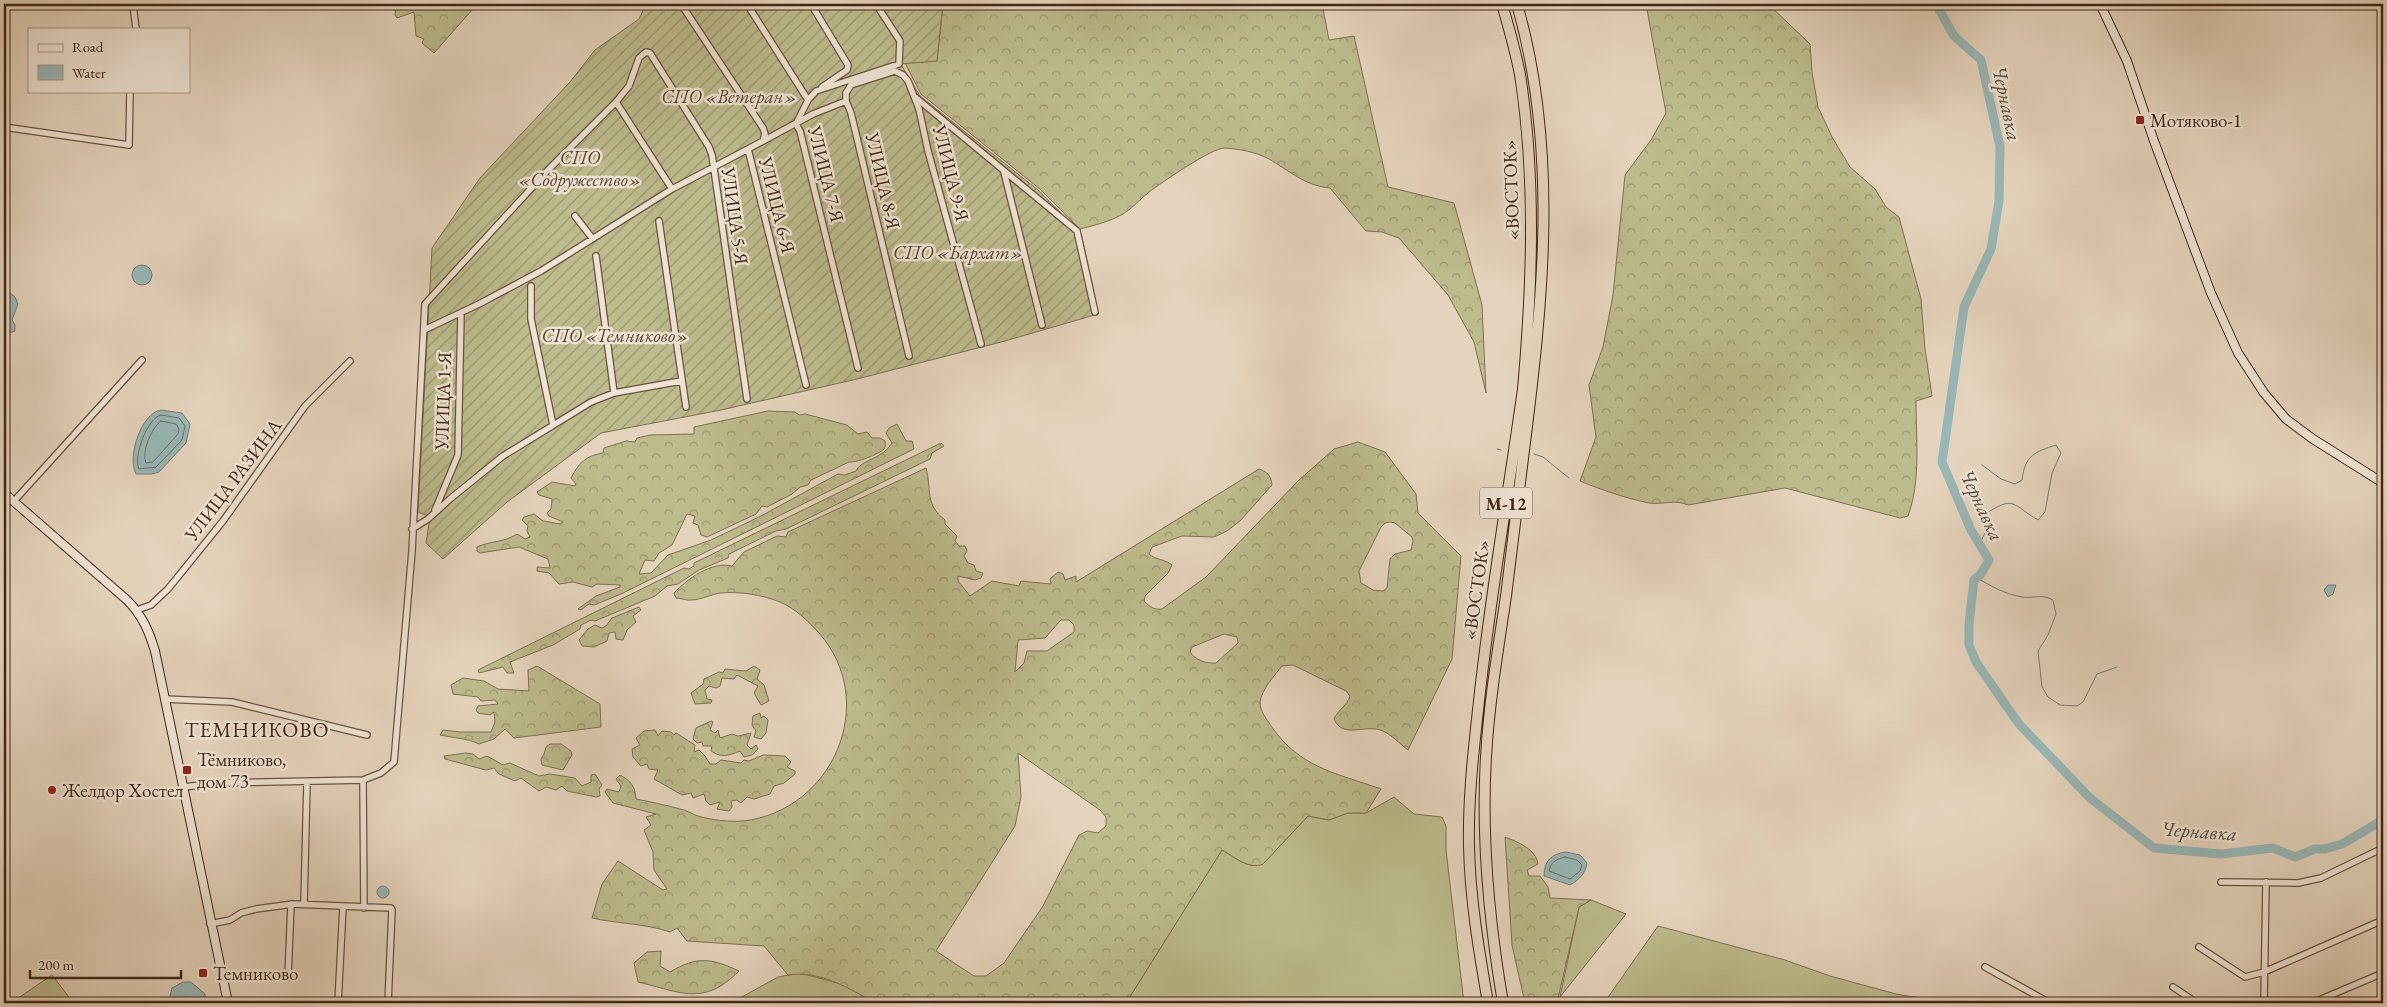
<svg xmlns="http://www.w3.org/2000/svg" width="2387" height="1007" font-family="'EB Garamond',serif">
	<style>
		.grass { fill: #bcbb8c; stroke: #7f7051 }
		.forest { fill: url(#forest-crowns); stroke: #7f7051; fill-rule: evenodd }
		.garden { fill: url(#garden-furrows); stroke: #7f7051 }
		.water { fill: #98b7b8; stroke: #767d77 }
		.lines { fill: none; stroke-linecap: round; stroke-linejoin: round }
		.shore { stroke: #6d6e67; stroke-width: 1 }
		.stream { stroke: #767d77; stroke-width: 1 }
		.river { stroke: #98b7b8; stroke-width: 9 }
		.street-casing { stroke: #6b5240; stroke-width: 8 }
		.secondary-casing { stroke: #422616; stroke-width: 10 }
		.highway-casing { stroke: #422616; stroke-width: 12 }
		.street { stroke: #eee3d4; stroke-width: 5.5 }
		.secondary { stroke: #eee3d4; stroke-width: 8 }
		.highway { stroke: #e5d4bd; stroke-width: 10 }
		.poi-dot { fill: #8f2418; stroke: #eee3d4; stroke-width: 2 }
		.labels { text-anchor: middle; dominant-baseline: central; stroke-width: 5; stroke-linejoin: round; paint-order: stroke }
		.shield { fill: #eee3d4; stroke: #765f4f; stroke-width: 1 }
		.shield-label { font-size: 18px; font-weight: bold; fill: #422616 }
		.park-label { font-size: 19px; font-style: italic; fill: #5a442e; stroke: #eee3d4 }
		.poi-label { font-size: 19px; fill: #422616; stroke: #eee3d4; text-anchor: start }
		.street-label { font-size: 19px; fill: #422616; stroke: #eee3d4 }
		.water-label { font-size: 20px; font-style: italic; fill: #584a3e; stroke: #eee3d4 }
		.quarter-label { font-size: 21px; letter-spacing: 1px; fill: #422616; stroke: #eee3d4 }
	</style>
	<defs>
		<pattern id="forest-crowns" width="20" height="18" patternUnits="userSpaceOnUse" patternTransform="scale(1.25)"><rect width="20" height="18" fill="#bcbb8c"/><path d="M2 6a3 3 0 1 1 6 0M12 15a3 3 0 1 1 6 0" fill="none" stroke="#9a9871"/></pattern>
		<pattern id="garden-furrows" width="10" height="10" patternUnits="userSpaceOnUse" patternTransform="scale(1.25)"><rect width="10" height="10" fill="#bcbb8c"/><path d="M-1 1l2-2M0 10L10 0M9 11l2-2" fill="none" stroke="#9a9871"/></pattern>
	</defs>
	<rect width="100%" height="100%" fill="#e5d4bd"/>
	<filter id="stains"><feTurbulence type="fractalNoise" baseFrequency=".004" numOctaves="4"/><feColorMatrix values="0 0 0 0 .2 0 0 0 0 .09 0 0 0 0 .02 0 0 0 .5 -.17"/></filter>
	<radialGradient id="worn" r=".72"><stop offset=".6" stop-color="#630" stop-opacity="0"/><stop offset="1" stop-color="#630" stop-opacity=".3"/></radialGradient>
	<path class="grass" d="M1394 797 1414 814 1442 817 1446 826V850L1464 1003H1126L1222 850C1234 857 1249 870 1263 864L1308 816 1329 820 1348 813H1366Z
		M1591 900 1626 914 1560 997 1579 907Z
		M1658 926 1785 960 1830 976 1896 994 1949 1003H1604Z
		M800 973 842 984 875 1003H731L778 977Z
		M52 975 72 1001 68 1003H11Z"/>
	<path class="forest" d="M396 4H486L472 10 434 53 422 43 424 39 416 36 414 12 397 18 395 15Z
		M943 4H1322L1329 40 1354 36 1388 187 1454 203 1482 305 1486 393 1474 342 1448 295 1399 238 1382 232 1366 231 1330 188C1305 186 1290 171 1269 159 1256 152 1239 149 1225 148 1213 147 1161 183 1149 192 1140 199 1133 208 1123 214 1109 222 1095 225 1080 229L1040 189 921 94 905 63 937 61Z
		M1646 4H1768L1810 44 1812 72 1818 107 1832 137 1850 167 1875 189 1886 207 1899 217 1921 299 1925 349 1932 396 1916 401C1916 438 1921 481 1908 516L1900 518 1785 488 1688 505C1675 499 1662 505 1649 503 1625 498 1602 490 1580 481L1596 437 1589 385 1603 347 1613 295 1625 175 1651 140 1666 113Z
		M768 411 795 412 799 415 805 414 847 425 858 434 867 432 872 438H880L885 441C885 444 886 446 884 449 879 454 856 463 849 462L811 480 808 485 800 487 792 494 767 507 762 506 756 514 707 537 701 535 698 525 693 523 695 516 687 514 672 545 659 553 654 561 645 560 639 574 651 573 668 555 711 540 761 516 838 474 845 475 856 471C861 459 882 460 892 443L886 433 889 428 897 424 906 441H912L914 449 621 594 594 605 589 604 581 610 578 609 596 596 620 587V585L597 584 592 587 573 582 559 584 549 573 537 571V567L550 568 548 559 519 547 480 553 477 551V547C490 541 506 542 517 534L525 539 530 537 527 531 528 526 522 520 524 517 534 514 543 521 561 524 563 522 549 516 547 513 551 509 552 499 539 495 537 492 552 482 575 486 576 484 571 478C579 463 585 456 603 453L604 448 626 441 635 442 637 438 650 435 694 434V427Z
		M1358 442 1385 452 1416 494 1418 513 1461 556 1452 659 1408 750C1400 744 1392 735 1383 731 1366 723 1343 740 1334 719 1338 710 1347 706 1350 696L1346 691 1293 665 1282 666C1274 676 1262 689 1260 702 1260 711 1266 718 1271 726 1300 768 1336 773 1381 789L1366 813H1348L1329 820 1308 816 1263 864C1249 870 1235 857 1222 850L1126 1003H875C849 988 819 970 788 975L764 946 687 941 677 928 670 932C644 923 618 924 592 918L602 884 618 861 663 890 667 889 654 870 653 852 644 830 651 825 646 817 656 814 613 803 605 792 607 789 619 792 621 786 616 779 620 775C631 781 635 786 636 799 651 802 666 805 680 809 686 810 692 814 698 816 711 820 729 822 743 821 833 811 880 702 819 633 808 621 795 608 780 602 763 595 739 591 721 593 711 594 701 600 691 600 687 601 681 598 676 598L674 593C687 579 712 561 732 566L744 552 777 536 786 537 788 532 926 468C932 489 924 504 945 520V524L957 536 955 541 959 546H965L967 551 964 556 968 563 974 565 976 571 983 573 981 578 975 580 958 576V581L970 596 992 581 1019 586 1021 581 1051 584 1050 579 1058 572 1063 574 1065 580 1076 576V582L1259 469C1268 472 1271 476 1272 485L1240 521 1227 531 1214 537 1182 536 1152 547 1149 554C1155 560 1165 559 1172 565L1168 573 1145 596 1144 601C1150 607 1154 610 1162 609L1206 577 1298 481 1334 449ZM1390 522 1395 523 1412 537 1413 541 1411 550 1395 554 1390 559 1387 588 1383 591 1373 590 1361 583 1359 571 1381 527 1385 523ZM1061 620H1069L1074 625V632L1047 651H1027L1024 663 1015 672 1018 640 1045 638ZM1224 634 1237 637 1238 643 1216 663C1207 664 1195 660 1190 652L1192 647ZM1018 753 1100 810 1106 817V826L1098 833 1087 831 1079 835 1043 906 1004 963 986 976H974L936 951 1015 826 1021 797Z
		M941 443 944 446 932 453 930 459 786 529 776 531 729 554 728 558 699 570 678 584 667 586 655 596 595 621 591 620 581 625 580 629 553 645 510 662 514 673H507L503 667 479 673 478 670 684 568 689 569 694 566V563Z
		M639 607 641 610 633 616 636 622 627 630 623 640 616 639 615 632 609 633 607 641 594 647 582 646 579 640 588 629 595 625 602 628 606 626 612 618Z
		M537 666 600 704 601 727 514 738 505 729 494 739 479 744C467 738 453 738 440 735L443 730 460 732H491L495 722 494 712 490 715 478 713 476 710 478 706 498 704 495 700 481 701 478 697 453 694 451 685 463 678 484 681 498 689 529 691 528 670Z
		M754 666 760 670 757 679 764 685 769 701 761 705 754 693 758 686 737 675 734 679 722 678 720 686 716 688 709 686 705 690 707 699 712 700 711 703 695 704 691 693 703 684 704 679 719 672 723 673 725 669 746 671Z
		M760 713 761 718 764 716 768 720 766 733 761 739 754 737 756 731 752 725 753 716Z
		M711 721 713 722 710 730 715 733 718 730 720 738 732 734 738 736 751 733 747 745 751 749 756 745 758 749 752 755 744 757 740 751C728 756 721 758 711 751L712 746H703L702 742 697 743 693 739 696 728Z
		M655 730 658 736 662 731 671 732 674 735 676 733 695 745 694 752 699 750 705 756 710 764H716L721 760 741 763 744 760 749 761 763 755 785 756 791 762 787 767 795 771V774L784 783 774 786 770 794 754 799 747 797 741 803 737 800 731 801 732 807 729 811 717 809 720 802 710 805 706 801 704 794 693 798 691 793 682 795 654 779 658 770 649 769 647 764 641 766 633 757 632 749 640 745 636 738 644 731Z
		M550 744H561L571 751 572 755 563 770 542 765 541 759 544 754 546 747Z
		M466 753 473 754 479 759 487 756 503 765 510 763 539 776 550 774 575 778 582 786 591 782V775L595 774 602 785 599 789 600 796 596 797 567 791 562 786 556 790 546 787 539 791 521 778 515 781 499 774 494 768 486 770 445 759 444 756Z
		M1505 837C1518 842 1536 849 1538 864L1527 870 1529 876H1540L1548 887 1550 898 1591 900 1579 907 1557 1003H1525L1512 945Z
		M661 951 660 966 670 972C697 956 711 958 739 971 703 1007 681 992 638 982L634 963 647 952Z"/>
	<path class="garden" d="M646 4H943L937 61 900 64 899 67 902 66 920 96 1038 190 1081 233 1098 314 1005 341 857 379 721 410 601 433 507 502 443 559 426 543 430 517 418 512 432 248 480 178 570 82 595 50 639 19Z"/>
	<path class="water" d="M132 275a10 10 0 1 1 20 0a10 10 0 1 1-20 0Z
		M4 288 15 297 18 304 12 320 15 325V331L4 335Z
		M161 410 182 413 190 424 186 443 159 472 152 474H136C127 457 141 413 161 410Z
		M2328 585H2336L2333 594 2328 597 2324 590Z
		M1566 852 1580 855 1587 863C1585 874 1580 879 1570 885L1544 876C1544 861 1551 854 1566 852Z
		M377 892a6 6 0 1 1 12 0a6 6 0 1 1-12 0Z
		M191 982 205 994V998L197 1003H173L170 996 172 988 183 982Z"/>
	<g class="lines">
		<path class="shore" d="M161 415 179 418 185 426 182 440 156 467 139 469C133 457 147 418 161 415Z
			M161 421 176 424 179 429 178 434 153 462 146 463C141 452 152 427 161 421Z
			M1565 857 1577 860 1582 865 1580 871 1570 879 1549 871C1551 862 1556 859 1565 857Z"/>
		<path class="stream" d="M1497 449 1501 450
			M1534 454 1543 457 1569 478
			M1980 543 1986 531 1982 525 1984 515C2015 494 2012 505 2038 520L2045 512 2052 473 2061 453 2056 445C2035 452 2025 455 2022 480L2015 484 2001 479 1982 465
			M1977 578C1991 586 2005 594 2022 597 2035 599 2040 593 2053 600L2056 614 2048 635 2038 651 2042 687 2048 697 2060 705 2077 706 2083 702 2097 674 2117 667"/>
		<path class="river" d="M1936 4 1954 36 1981 60 2000 147 1999 201 1991 249 1964 307 1942 462 1971 530 1989 560 1981 574 1974 580 1969 624V645L1976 662 2019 724 2090 798 2154 848 2221 854 2273 848 2295 857 2315 849H2325L2342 844 2383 820"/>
		<g class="street-casing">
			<path id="street" d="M133 4 136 29
				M681 4 763 128 765 134 763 141 748 149 806 385
				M747 4 808 100 796 124 800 131 858 368
				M811 4 848 65 847 70 822 87
				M915 97 1077 231 1095 312
				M808 100 816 91 899 64 900 41 876 4
				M846 101 851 113 909 356
				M616 102 672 189
				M4 127 129 145 130 91
				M763 141 813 114 846 101V93L851 85 895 71 903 75 908 81 919 109 928 151 981 344
				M1004 172 1042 325
				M575 216 592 238
				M659 221 686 407
				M596 256 614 393
				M531 286V319L553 425
				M424 330 479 304 541 271 672 189 748 149
				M14 501 142 360
				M435 510 458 455 461 313
				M412 529 428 519 450 499 503 456 591 402 614 393 681 381
				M137 610 151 605 168 589 223 521 305 406 350 361
				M164 699 232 702 367 735
				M363 780 364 908
				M183 787 219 783 363 780 381 773 394 762 412 551 425 304 548 170 616 102 629 86 639 58 646 52 650 53 709 147 712 155 747 399
				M2221 882 2298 883 2321 878 2383 848
				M304 904 307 782
				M210 924 230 920 241 913 256 909 293 904 391 908 392 910 388 1003
				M2199 947 2245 977 2264 972 2383 920
				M1985 967 2050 1003
				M288 978 291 904
				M2173 987 2197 1003
				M338 1003 343 907
				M2264 1003 2266 882
				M2312 1003 2383 973"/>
		</g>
		<g class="secondary-casing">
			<path id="secondary" d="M2100 4 2127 61 2154 141 2211 293 2238 353 2264 393 2286 419 2313 439 2383 483
				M4 493 127 600C142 615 149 631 155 651L228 1003"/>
		</g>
		<g class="highway-casing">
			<path id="highway" d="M1488 1003C1479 951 1470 899 1469 846 1468 801 1473 755 1478 710 1489 603 1508 496 1523 389 1532 287 1536 183 1521 81 1517 55 1509 29 1502 4
				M1503 1003C1489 921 1481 840 1486 757 1489 703 1498 650 1506 596 1512 548 1518 499 1524 450 1543 301 1559 151 1517 4"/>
		</g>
		<use href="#street" class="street"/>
		<use href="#secondary" class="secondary"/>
		<use href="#highway" class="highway"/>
	</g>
	<g class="poi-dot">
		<rect x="2135" y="115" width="10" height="10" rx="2.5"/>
		<rect x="182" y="765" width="10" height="10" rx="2.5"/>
		<circle cx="52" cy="790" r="5"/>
		<rect x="198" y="968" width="10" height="10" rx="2.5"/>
	</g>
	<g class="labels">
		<rect class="shield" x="1480" y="487.5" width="52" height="31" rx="4"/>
		<g class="shield-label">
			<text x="1506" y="503">М-12</text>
		</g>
		<g class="park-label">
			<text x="729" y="96">СПО «Ветеран»</text>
			<text x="580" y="157">СПО<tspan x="580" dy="22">«Содружество»</tspan></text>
			<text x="958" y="252">СПО «Бархат»</text>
			<text x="615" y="335">СПО «Темниково»</text>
		</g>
		<g class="poi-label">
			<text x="2150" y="120">Мотяково-1</text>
			<text x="197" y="759">Тёмниково,<tspan x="197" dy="22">дом 73</tspan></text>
			<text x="62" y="790">Желдор Хостел</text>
			<text x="213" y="973">Темниково</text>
		</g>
		<g class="street-label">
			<text transform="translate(951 173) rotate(76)">УЛИЦА 9-Я</text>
			<text transform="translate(826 174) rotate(76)">УЛИЦА 7-Я</text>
			<text transform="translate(883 181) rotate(77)">УЛИЦА 8-Я</text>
			<text transform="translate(1511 190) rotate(-92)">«ВОСТОК»</text>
			<text transform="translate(777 205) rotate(76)">УЛИЦА 6-Я</text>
			<text transform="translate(735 216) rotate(82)">УЛИЦА 5-Я</text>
			<text transform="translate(443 401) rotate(-88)">УЛИЦА 1-Я</text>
			<text transform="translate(233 480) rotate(-53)">УЛИЦА РАЗИНА</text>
			<text transform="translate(1476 590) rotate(-82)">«ВОСТОК»</text>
		</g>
		<g class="water-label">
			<text transform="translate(2007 103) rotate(78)">Чернавка</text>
			<text transform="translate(1982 505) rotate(65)">Чернавка</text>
			<text transform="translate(2199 831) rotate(4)">Чернавка</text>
		</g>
		<g class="quarter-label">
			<text x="257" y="729">ТЕМНИКОВО</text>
		</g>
	</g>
	<rect width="2387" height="1007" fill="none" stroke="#e5d4bd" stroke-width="20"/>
	<rect x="5" y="5" width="2377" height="997" fill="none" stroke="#422616" stroke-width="2.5"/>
	<rect x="10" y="10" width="2367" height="987" fill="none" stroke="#422616"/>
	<rect x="28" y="28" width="162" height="65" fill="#eee3d4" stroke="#a99788"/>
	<rect x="38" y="44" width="25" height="8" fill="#eee3d4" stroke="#a99788"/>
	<text x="72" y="52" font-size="15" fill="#422616">Road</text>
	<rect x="38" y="65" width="25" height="15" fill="#98b7b8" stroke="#a99788"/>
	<text x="72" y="78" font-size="15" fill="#422616">Water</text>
	<path d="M30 970v8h151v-8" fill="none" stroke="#422616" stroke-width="2.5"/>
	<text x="38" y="970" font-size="15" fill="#422616" stroke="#eee3d4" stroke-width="4" paint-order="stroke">200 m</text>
	<rect width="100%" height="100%" filter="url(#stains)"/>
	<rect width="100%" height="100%" fill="url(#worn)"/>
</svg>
